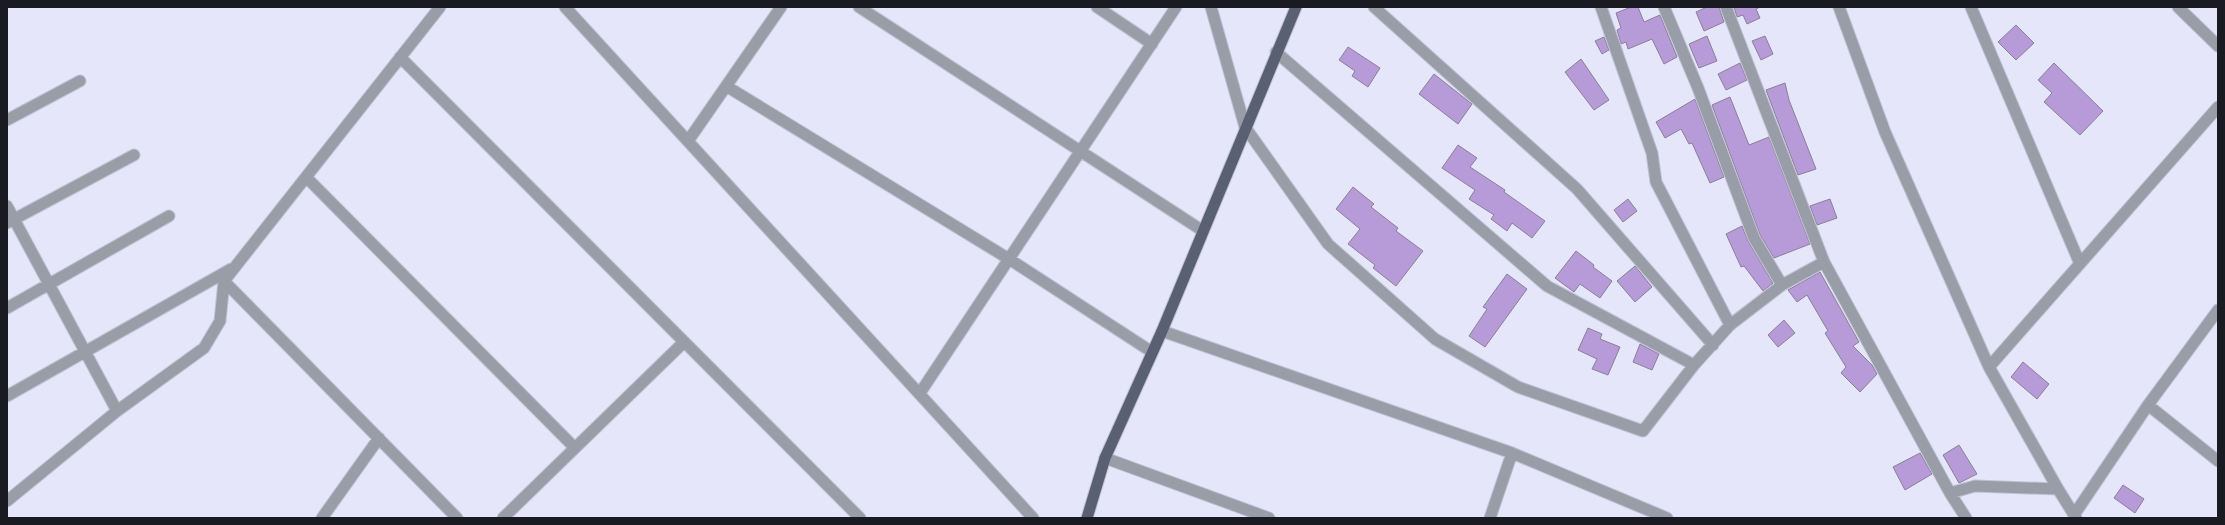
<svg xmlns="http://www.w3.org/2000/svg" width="2225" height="525" font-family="'Times New Roman',serif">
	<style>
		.building { fill: #b79ad8; stroke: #8a8097 }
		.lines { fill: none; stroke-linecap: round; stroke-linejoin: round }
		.minor-casing { stroke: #c1c1d4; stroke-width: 13 }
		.tertiary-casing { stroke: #c1c1d4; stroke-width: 13 }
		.primary-casing { stroke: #c1c1d4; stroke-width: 13 }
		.minor { stroke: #999da8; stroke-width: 11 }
		.tertiary { stroke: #999da8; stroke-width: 11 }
		.primary { stroke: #586072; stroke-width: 11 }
	</style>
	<rect width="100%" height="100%" fill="#e6e6fb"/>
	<path class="building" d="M1631 7H1638L1644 22 1660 15 1677 57 1664 64 1652 39 1628 49 1626 42 1621 44 1617 30 1621 28 1616 13Z
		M1707 7H1719L1724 22 1704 31 1696 12Z
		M1734 7H1760L1756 9 1760 18 1747 24 1743 15 1737 17Z
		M2016 25 2034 43 2016 60 1998 42Z
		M1707 36 1717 61 1699 68 1689 44Z
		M1765 36 1773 54 1761 60 1752 41Z
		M1604 37 1609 50 1602 54 1595 41Z
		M1348 47 1380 68 1368 87 1352 76 1355 71 1339 60Z
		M1581 59 1609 100 1594 110 1565 72Z
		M1740 63 1747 80 1726 90 1718 74Z
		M2054 63 2103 111 2080 135 2044 102 2052 93 2038 80Z
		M1434 74 1472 104 1458 124 1419 94Z
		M1785 83 1789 100 1816 169 1798 175 1766 90Z
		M1730 97 1749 145 1769 137 1810 244 1774 258 1760 235 1712 105Z
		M1695 99 1724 177 1710 183 1692 143 1689 144 1681 129 1665 138 1656 122Z
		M1458 145 1477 158 1470 167 1505 190 1504 192 1545 221 1532 238 1512 223 1507 231 1491 219 1494 215 1469 199 1475 190 1442 168Z
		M1353 187 1374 204 1371 207 1398 228 1396 231 1423 251 1396 286 1373 268 1375 265 1348 244 1360 229 1336 209Z
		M1628 199 1637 211 1623 222 1614 210Z
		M1830 199 1837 218 1817 225 1810 206Z
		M1742 226 1748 241 1773 283 1763 291 1744 266 1741 267 1726 234Z
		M1576 251 1594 265 1593 267 1612 281 1600 298 1580 284 1574 292 1555 278Z
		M1635 266 1652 287 1635 302 1617 281Z
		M1820 272 1859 342 1853 346 1872 365 1877 374 1860 392 1841 373 1846 367 1825 333 1828 331 1807 295 1797 302 1788 290Z
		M1507 274 1527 289 1485 347 1469 336 1487 309 1483 307Z
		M1784 320 1795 333 1778 347 1768 335Z
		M1588 328 1602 334 1600 339 1620 347 1608 375 1592 369 1597 359 1578 350Z
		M1640 344 1659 354 1652 370 1633 362Z
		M2023 362 2049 384 2037 399 2011 377Z
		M1959 445 1977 474 1959 483 1943 455Z
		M1920 453 1932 474 1905 490 1893 467Z
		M2123 485 2144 499 2135 513 2114 498Z"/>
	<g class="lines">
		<g class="minor-casing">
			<path id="minor" d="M565 7 1033 518
				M859 7 1203 231
				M1097 7 1152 44
				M1374 7 1577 189 1713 345
				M1601 7 1652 153 1656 182 1730 325
				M1664 7 1698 88 1754 238 1782 285
				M1726 7 1824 262 1950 493 1975 486 2058 489 2076 518
				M1839 7 1885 132 1989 367 2058 489
				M1971 7 2080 264
				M2178 7 2218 46
				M1276 52 1547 286 1694 365
				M400 57 860 518
				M726 86 1009 259 1152 352
				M7 120 80 81
				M1245 127 1328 244 1435 339 1518 387 1643 431 1694 365 1730 325 1782 285 1824 262
				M688 141 781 7
				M306 177 575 448
				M7 206 117 411
				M7 223 134 155
				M224 281 457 518
				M7 308 169 216
				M1162 331 1512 453 1667 518
				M1989 367 2218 107
				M920 393 1176 7
				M7 396 231 269
				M2148 405 2218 461
				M1105 458 1269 518
				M1950 493 1966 518
				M7 501 117 411 204 348 220 321 224 281 440 7
				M2074 515 2148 405 2218 310
				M322 518 379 438
				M503 518 684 342
				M1490 518 1512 453"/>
		</g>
		<g class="tertiary-casing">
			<path id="tertiary" d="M1211 7 1245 127"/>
		</g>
		<g class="primary-casing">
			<path id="primary" d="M1087 518 1105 458 1162 331 1296 7"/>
		</g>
		<use href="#minor" class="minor"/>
		<use href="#tertiary" class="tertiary"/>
		<use href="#primary" class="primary"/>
	</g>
	<rect width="2225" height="525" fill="none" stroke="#1a1a23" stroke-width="16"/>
</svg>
